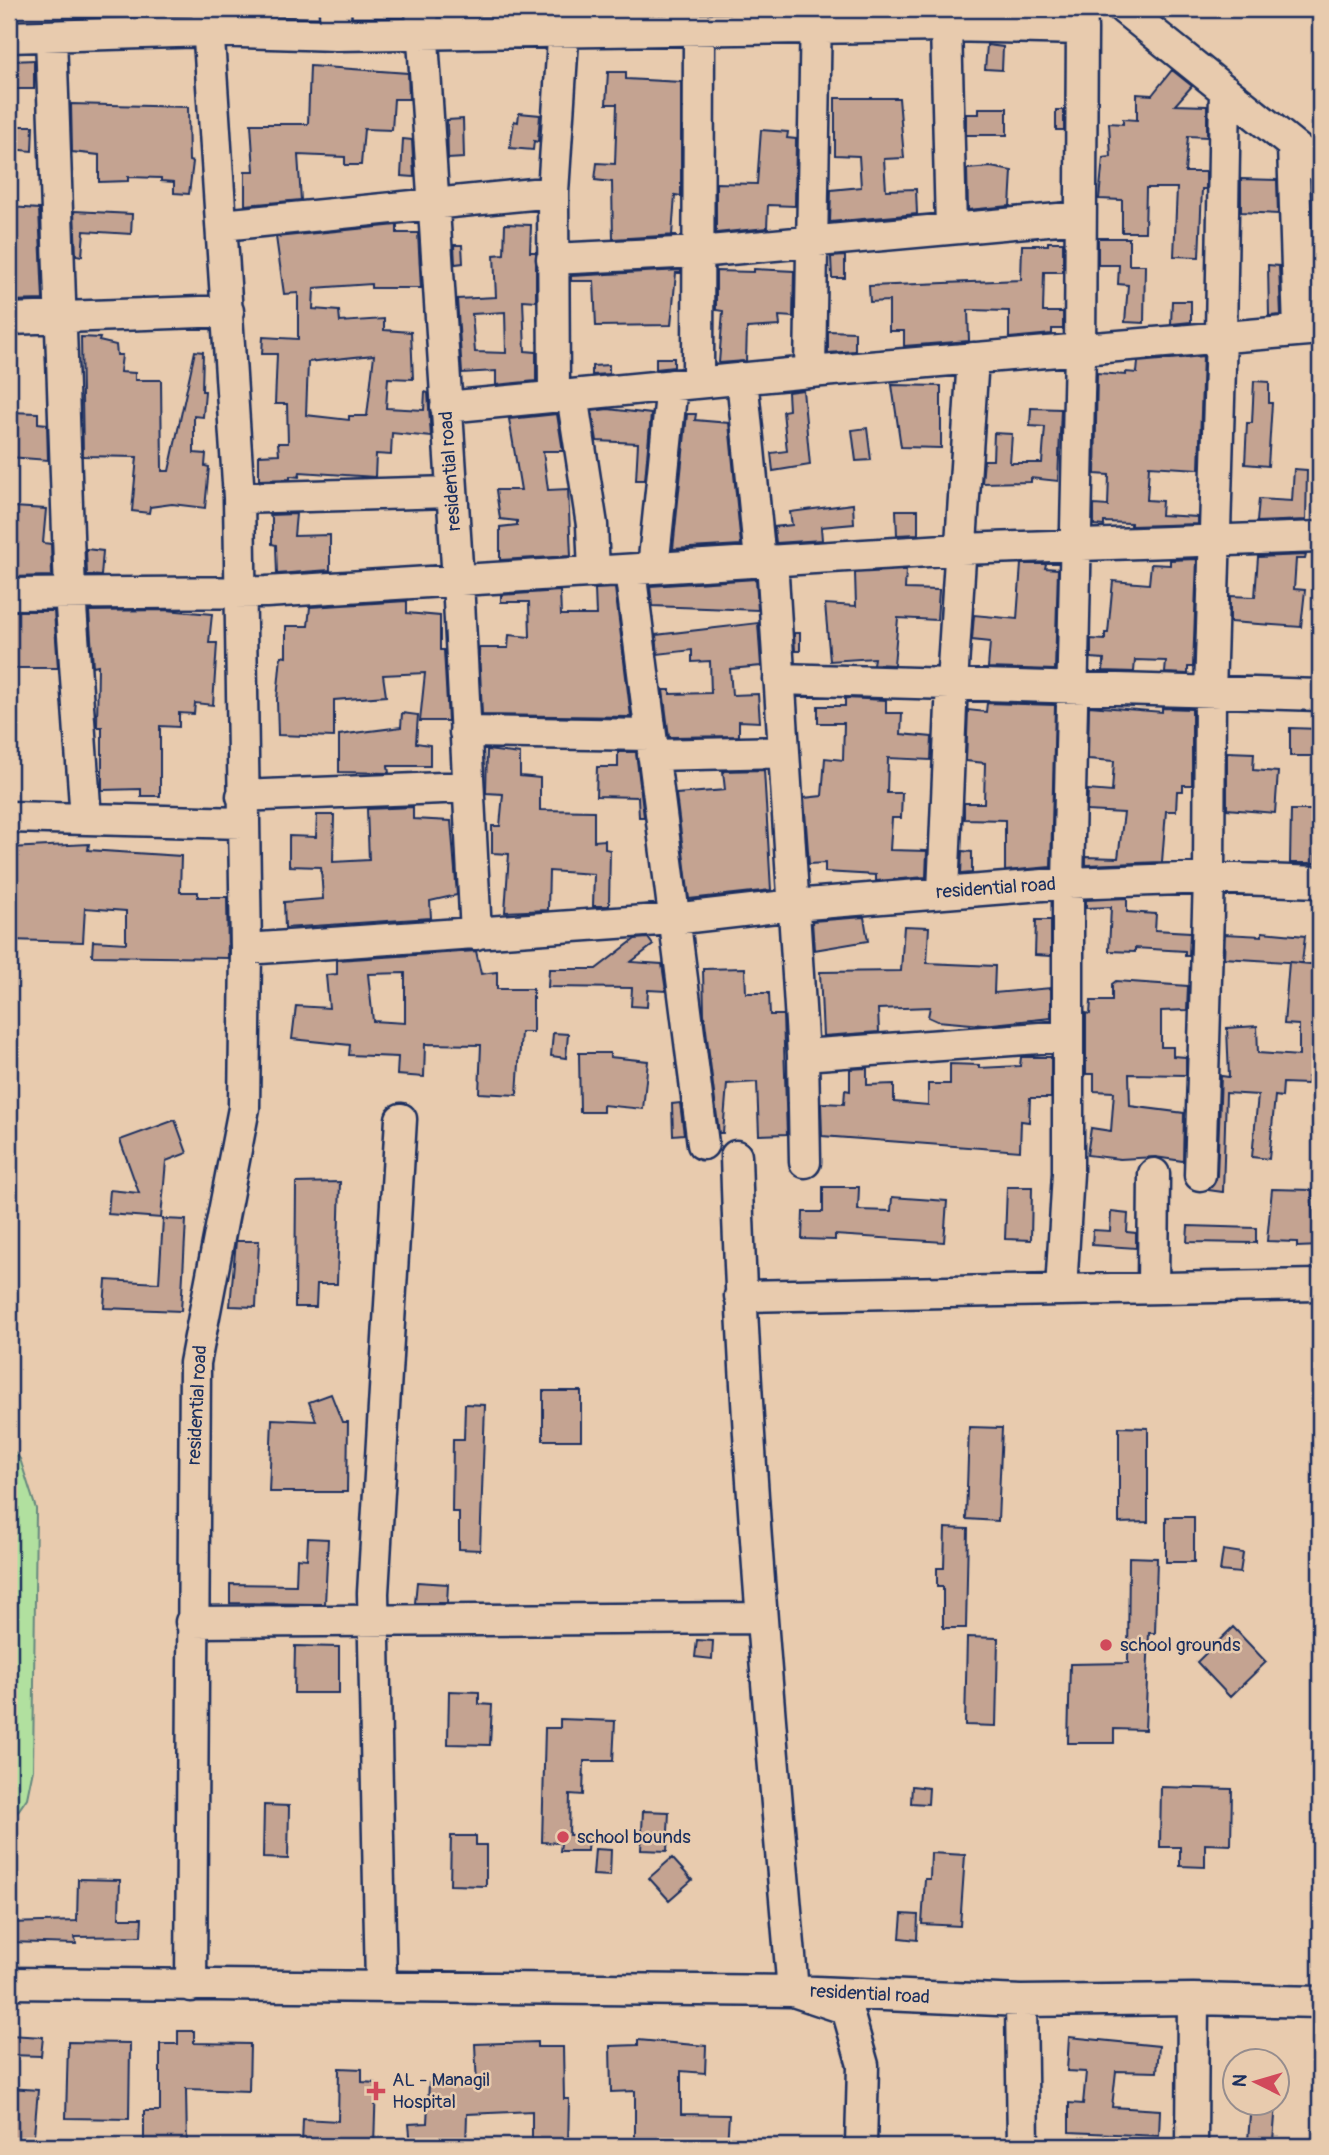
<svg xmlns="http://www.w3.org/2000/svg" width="1329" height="2155" font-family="Pangolin,sans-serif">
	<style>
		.green { fill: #b1e09f; stroke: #66887e; stroke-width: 2 }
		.building { fill: #c4a391; stroke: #1b2f5e; stroke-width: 2; fill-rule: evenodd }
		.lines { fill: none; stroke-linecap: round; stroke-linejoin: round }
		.minor-casing { stroke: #1b2f5e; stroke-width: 35 }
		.minor { stroke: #e8cbae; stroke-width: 30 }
		.poi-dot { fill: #d1495b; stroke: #e8cbae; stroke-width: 2.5 }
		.labels { text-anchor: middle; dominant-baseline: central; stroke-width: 5; stroke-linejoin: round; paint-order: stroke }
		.street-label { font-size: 19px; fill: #1b2f5e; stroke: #e8cbae }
		.poi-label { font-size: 19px; fill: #1b2f5e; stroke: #e8cbae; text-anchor: start }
	</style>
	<rect width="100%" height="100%" fill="#e8cbae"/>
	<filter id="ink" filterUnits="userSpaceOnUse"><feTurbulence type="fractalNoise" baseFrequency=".0143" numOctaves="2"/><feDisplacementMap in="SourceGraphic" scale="14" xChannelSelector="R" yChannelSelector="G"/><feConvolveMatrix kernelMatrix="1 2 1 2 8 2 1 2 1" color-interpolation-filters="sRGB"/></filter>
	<g filter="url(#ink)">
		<path class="green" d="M9 1445 20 1459 36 1509 33 1769 27 1798 9 1824Z"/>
		<path class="building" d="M987 45 1003 47 1002 70 985 69Z
			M34 60V89H13V61Z
			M310 66 408 73 409 99H394L392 130 364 129 361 165H345V157L298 155 301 200 245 205V171H254L251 124H308Z
			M1172 70 1192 86 1175 105 1207 106V137L1188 136 1185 172H1206V189H1202L1199 257 1174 256 1177 188H1146L1145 232H1122V200L1099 199 1103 158 1111 157 1109 123 1123 124V119L1137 120V94L1152 95Z
			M608 72H626V79L681 82V196L675 195 672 235H677L613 239 612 182 595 180 597 163 615 164 617 104H606Z
			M835 98H899L904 158 884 159 886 190 916 189 917 214 830 222 831 190 861 187 859 156 835 155Z
			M71 104 188 107 189 161 193 162 189 194 174 193V182L161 181V178L128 177V181L99 182V155L72 152Z
			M979 108H1007V135H966V114H979Z
			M1056 110H1064V130H1056Z
			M519 113 540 115 538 142 534 141 533 150 510 148 514 121 518 122Z
			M463 119 464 158 448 159 447 120Z
			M9 126H33L32 151 9 149Z
			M761 130 788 132 787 138 796 139 795 206 768 205 767 228 716 233V183L757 184Z
			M403 139 412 140 414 177 401 176Z
			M991 167 1012 171 1010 206 968 210 967 169Z
			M1241 179 1277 180 1278 214 1241 212Z
			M10 207 39 209 43 300 9 301Z
			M74 211 132 214 131 234 84 231 82 256 76 255Z
			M1313 223H1320V255H1314Z
			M505 224 531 225 530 252H536V301L523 300 525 351 536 352V381L496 385V371L462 373 457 299 496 297 494 255 504 254ZM505 312 506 353 475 352 472 314Z
			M397 225V233H418L421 288H371V284L314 288 313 309 339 311 340 322 384 319V330L411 332 413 379 388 378 386 408 424 410 425 392 428 393 431 437 392 433 391 455 376 454 375 477 300 472 299 477 290 476V479L259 480V455L279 454 278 443H288L287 404H275L277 354H262L263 337 298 339V293L284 294 276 237ZM374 355 367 416H349V420L306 415 308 362Z
			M1098 238H1129V265H1145L1144 323 1125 322 1128 285 1118 284 1119 265H1098Z
			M1048 242H1063V272H1044L1043 312H1063V329H1052V334L1009 338V311L968 310 969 341 904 346V331H889V301L870 302 869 286 1021 280 1022 245H1048Z
			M454 245H462L463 263 455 264Z
			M845 256V278H832L831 257Z
			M1268 265 1279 266 1281 315 1269 316Z
			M754 269 794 271 793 317 779 316 780 326 747 328 746 361 719 363 723 311 716 310V271L754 272Z
			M681 270V273H676L671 325 596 326 594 281H571V276Z
			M1172 301H1191V322L1171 324Z
			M828 331 855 332V351L828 353Z
			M81 337 100 338 99 341 116 345 117 355H122L120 372 135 373V380H161L162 471H169L195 351 203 352 202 391H205L203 417 194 416V453L206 454 205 466 209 467 205 508 172 504 150 507 149 513 132 511 137 457 83 456Z
			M1203 356 1199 469 1149 466 1147 500 1162 501 1161 515 1198 517V524L1131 526V523L1104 522V526L1094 525V505L1108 506 1109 475 1095 474 1097 373 1126 375V372L1137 373 1138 362Z
			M656 358H674V367L656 369Z
			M609 365V374L592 375V366Z
			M1254 381 1269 382V403H1272L1268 466 1245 464 1247 423H1252Z
			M892 385 941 386V448L901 447Z
			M803 390 810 465 773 471 771 453 787 451 783 411 789 410 788 392Z
			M1031 408 1061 409 1058 481 1031 478V482L982 483 984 460H993L994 433 1012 434 1010 463H1042L1045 427 1030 426Z
			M608 409 651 414 645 480H636L638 443 597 441 592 411Z
			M9 412 38 413V423L47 424 48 460 9 457Z
			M557 414 563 451H543L548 490 568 489 571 556 500 560V527L517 525V521L500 519 496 490H521L509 419Z
			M687 414H696L695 420 729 423 741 545 673 549Z
			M867 428 871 460 856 461 852 430Z
			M1294 469 1307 470 1306 520 1257 522 1259 499 1292 501Z
			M853 504 854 524 821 527 822 540 776 543 774 527 792 525 790 512Z
			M13 507 46 509 43 543 51 544 52 576 9 577V509Z
			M896 510H918V534L897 535Z
			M296 514 294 536 330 535V570L277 574 276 545 272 544V518L269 515Z
			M86 549 103 551 101 576 87 575Z
			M1306 555 1305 559H1296L1294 589 1305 590 1301 627 1230 622V596L1255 597 1258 557Z
			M1197 559 1193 667H1188V674L1165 673 1166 661 1135 660 1134 672 1103 671 1104 659 1091 658V639L1105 640V633H1108L1113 581 1149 584 1151 564 1170 565V560Z
			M1021 564H1046L1045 568 1058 569 1055 670 988 668 990 642 972 640 974 615 1017 619Z
			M906 570 905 589 939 590 937 620 898 618 894 665 873 664 874 658 830 661 825 604 856 606 855 573Z
			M756 579 758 610 652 606 650 586Z
			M615 588 631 717 482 715 479 648H508L509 635 530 637 529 602H501V595L560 591 561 615H596L595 589Z
			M407 601V613L440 616V650H444L448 721H420L425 673 383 675 386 696 334 700V737L278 735 277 699 281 656 286 657V626H308L310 607Z
			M166 610 212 614 209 643H217L213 705 195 703 194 714 179 713V727L160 726V796H141V789L102 790V727H97L98 665 93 666 89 611Z
			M9 611H54L58 668H10Z
			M758 623 761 666 730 669 732 695 758 694 760 722 739 721V736L669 737 663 690H670V694L711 693 710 661 692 662V650L658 654 656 635Z
			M794 633H800V651H795Z
			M845 698 886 700V713H902L901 734 932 737 931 760 888 758 887 793H902L901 818H892L890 850 927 851 926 877 876 881V875L825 872V863L809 864 804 798 822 796 825 758 843 760 844 723H818V706H845Z
			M987 703 1055 705 1051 867 1005 871V820L964 819V803H984L985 763 966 761 968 710 986 712Z
			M1089 706 1162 712V708L1192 709V785H1183V791H1177L1176 811H1166L1162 862 1086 865V857L1118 858 1124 813 1087 811 1088 790 1112 792 1114 761 1088 759Z
			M402 713 418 715 416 743 430 745V766H388L389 773 339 772V735L401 727Z
			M1290 728 1320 729V756H1290Z
			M487 750 520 754V776L540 778V810L594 811V841L605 840V849L610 850 609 906H593L594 874 549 871 548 910 505 912 509 854 492 853V826H500L503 794 486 793Z
			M618 752H636L644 817H639L638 797 596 796 597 767H618Z
			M1227 752 1254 753 1253 770 1278 772 1275 813 1227 809Z
			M764 770 771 890 689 899 676 794 725 790 723 771Z
			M413 807V819L451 821 457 895 430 901 431 918 285 928 284 902 323 899 321 867 289 866V836L316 837 317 815H334L333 862 369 860 367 809Z
			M1291 810H1315V863H1290Z
			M89 844 88 850 181 856 180 892H198V897H227L228 958 92 956 93 941 126 943V911L85 908 83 942 9 940V848Z
			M962 851 972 852V873L961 874Z
			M1127 898V912L1156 914 1155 930 1190 932 1189 956H1185V951L1135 948V952L1109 951 1111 907 1086 908V900Z
			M864 917 868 941 814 950 812 921Z
			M1036 920H1051V956L1035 955Z
			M904 926 929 927 927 963 995 966 994 993 1051 988V1018L983 1025 937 1021 928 1017 930 1007 878 1009 879 1032 823 1036 820 972 901 971Z
			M1262 932 1305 936 1302 963 1224 958 1225 934 1262 936Z
			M648 938 653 945 631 962 662 964 666 991 648 990 647 1007 631 1006 632 988 548 987 549 969H596L635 939Z
			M476 951 481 974 497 972V989H533V1032H521L517 1095 479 1093 481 1045 425 1044 424 1077 397 1075 398 1057 349 1055 350 1045 292 1039 296 1006 329 1008 326 975 337 974V960ZM405 973V1023L373 1021 368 974Z
			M1289 962 1320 965 1315 1077H1308L1307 1084 1283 1083 1282 1097 1275 1096 1269 1159 1252 1157 1258 1095 1226 1093 1223 1192 1208 1190 1217 1176 1221 1076 1229 1077 1227 1028 1257 1026 1258 1053 1299 1056V1025L1284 1024Z
			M745 968 746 993H769L770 1015H783L787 1134 759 1135 757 1082 727 1084 723 1133H719L704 1014 703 969Z
			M1116 981 1188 986 1187 1010 1161 1011V1047H1173V1056L1186 1057V1075L1129 1074 1130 1106 1184 1113 1183 1161 1155 1157 1120 1159 1087 1155 1091 1128 1111 1131 1114 1092 1094 1091V1074H1086V1013L1090 1014 1091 1001H1112V984Z
			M553 1033 568 1034 566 1058 551 1056Z
			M579 1053H610V1057L648 1061 643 1109 603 1105V1112H580Z
			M1021 1057H1051V1098H1030L1029 1122 1021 1121 1020 1151 822 1136 821 1103 844 1104 845 1090 850 1091V1069L867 1068V1085L894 1084V1102L928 1105V1084H950V1064L979 1065V1068L1020 1066Z
			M680 1103 684 1134 673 1135 672 1104Z
			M175 1120 187 1153 166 1161 161 1218 108 1214 110 1190 139 1193 120 1140Z
			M340 1182 337 1284H317L316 1307H295L296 1183Z
			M823 1187H859L858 1210 891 1211 892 1197 947 1201 944 1242 835 1235V1240L802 1239 803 1212H823Z
			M1007 1187H1032L1031 1240 1005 1239Z
			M1272 1189 1312 1190 1313 1220H1320V1246L1297 1247V1242L1267 1241Z
			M1111 1212 1128 1214 1127 1232 1136 1233V1248L1092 1245 1093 1230 1110 1231Z
			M163 1219 186 1220 181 1311 104 1308 106 1280 159 1283Z
			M1188 1226 1256 1228V1243L1187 1242Z
			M236 1241H259L256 1307 230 1306Z
			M543 1391H581V1440H543Z
			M331 1394 342 1422H348L347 1492H269L272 1419 316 1421 309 1402Z
			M465 1404 485 1405 480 1550 459 1549V1512H452L453 1439H464Z
			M969 1427 1002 1428 998 1521 966 1519Z
			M1119 1427 1148 1428V1522L1119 1523Z
			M1166 1517H1194V1562H1166Z
			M945 1528 968 1529 966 1628H943V1587H937V1568H944Z
			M308 1538 328 1539 325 1604 230 1603V1584L296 1585 297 1558 307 1559Z
			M1223 1550 1243 1553 1240 1573 1220 1571Z
			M1129 1557 1157 1558 1155 1633H1149L1145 1730 1114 1729V1743H1068L1070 1664 1128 1663Z
			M417 1582 448 1584 447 1603H415Z
			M1233 1627 1266 1662 1230 1697 1197 1662Z
			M967 1637 998 1638 996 1726 965 1725Z
			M697 1640 713 1641 712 1659 695 1657Z
			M295 1646 339 1647V1693H294Z
			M449 1691 479 1692V1704L492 1705 490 1745 448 1744Z
			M560 1719 615 1721 613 1761H584L583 1795 570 1794 569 1835H588L587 1851H560L561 1843 542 1842 545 1728H560Z
			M912 1786 929 1788 928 1804 911 1803Z
			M1161 1787 1232 1789 1231 1845 1205 1844V1867L1180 1866V1847H1160Z
			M264 1805 289 1806 288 1859 263 1858Z
			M643 1811 669 1812 667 1851 641 1850Z
			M451 1836H476V1845H486V1886L450 1885Z
			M595 1849 611 1850 610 1876 593 1875Z
			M931 1853 965 1855 960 1926 922 1924 925 1879H930Z
			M672 1858 692 1880 669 1900 649 1878Z
			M78 1879 120 1880 119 1918H142L141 1936 75 1937 76 1944 9 1942V1923L77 1921Z
			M902 1914 918 1915 917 1940 900 1938Z
			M178 2031H194V2043L250 2044 249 2091 186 2089 187 2146H144V2111H160V2044H178Z
			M9 2035 43 2037 41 2056 9 2055Z
			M1069 2037 1159 2046 1157 2072 1116 2071 1112 2107 1160 2110 1159 2136 1069 2132V2103L1083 2104 1086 2072 1067 2071Z
			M638 2040 706 2046 705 2073 681 2071V2114L729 2115 727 2146H635V2091L611 2092 610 2046 638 2045Z
			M68 2042 130 2043 129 2119 66 2118Z
			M537 2042V2047H563L564 2099H569L568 2146H532V2111L467 2114 466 2146H411L409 2124 427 2123 429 2083 477 2086 475 2044Z
			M339 2068 362 2069V2082L376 2083 374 2146H302L303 2119 338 2121Z
			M9 2088 38 2090 33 2146H9Z
			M1251 2103H1276L1273 2142 1248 2140Z"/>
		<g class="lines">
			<g class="minor-casing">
				<path id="minor" d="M335 9 336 35
					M421 9 458 581 476 934
					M1124 9 1320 167
					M946 26 951 228
					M51 36 70 593 86 819
					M9 37 209 31 336 35 946 26 1082 29 1081 9
					M1293 146 1299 330
					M222 225 553 192
					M552 259 698 252 1080 217
					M9 319 228 311
					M810 372 816 9
					M742 378 760 561
					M698 382 699 30
					M572 395 592 525 594 572
					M554 396 553 192 565 9
					M446 407 810 372 1320 329
					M239 498 451 492
					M772 560 803 1055 805 1162
					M653 568 672 385
					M630 570 703 1144
					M9 594 266 592 961 549 1320 537
					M779 679 1320 695
					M465 732 649 735
					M653 755 784 752
					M242 796 468 787
					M9 817 243 823
					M943 892 952 683 973 358
					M246 949 673 919 794 905 1068 883 1209 878 1320 882
					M803 1055 1068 1036
					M736 1156C744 1435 769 1713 793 1991L1021 2001 1193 1999 1320 2002
					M1200 1175 1209 878 1210 693 1221 335 1225 90
					M1153 1288 1154 1174
					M1061 1290 1068 1173V883L1080 351 1082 29
					M740 1296 1320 1285
					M191 1622 760 1618
					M9 1983 793 1991 847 2009 863 2065 861 2146
					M381 1985 373 1593 401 1119
					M191 1986 195 1363 244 1108 246 949 239 498 207 9
					M1021 2001 1023 2146
					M1192 2146 1193 1999"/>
			</g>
			<use href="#minor" class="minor"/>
		</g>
	</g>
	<g class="poi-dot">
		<circle cx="1106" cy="1645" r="7"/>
		<circle cx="563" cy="1837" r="7"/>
		<path d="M372.5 2080.5h7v7h7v7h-7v7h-7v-7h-7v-7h7z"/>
	</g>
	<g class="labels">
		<g class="street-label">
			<text transform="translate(450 471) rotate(-94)">residential road</text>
			<text transform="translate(996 888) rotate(-4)">residential road</text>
			<text transform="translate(197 1405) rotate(-87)">residential road</text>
			<text transform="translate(870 1994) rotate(3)">residential road</text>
		</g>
		<g class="poi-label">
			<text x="1120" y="1645">school grounds</text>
			<text x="577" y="1837">school bounds</text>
			<text x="392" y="2080">AL - Managil<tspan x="392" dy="22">Hospital</tspan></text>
		</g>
	</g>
	<rect width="1329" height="2155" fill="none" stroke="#e8cbae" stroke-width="35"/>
	<rect x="18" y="18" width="1294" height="2120" fill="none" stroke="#1b2f5e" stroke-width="2.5" filter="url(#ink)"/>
	<g transform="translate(1256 2082) rotate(275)"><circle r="33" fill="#e8cbae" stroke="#968d8e" stroke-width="2"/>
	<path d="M0-5L12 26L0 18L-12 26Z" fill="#d1495b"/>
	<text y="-10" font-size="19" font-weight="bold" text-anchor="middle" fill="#1b2f5e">N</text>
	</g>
</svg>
